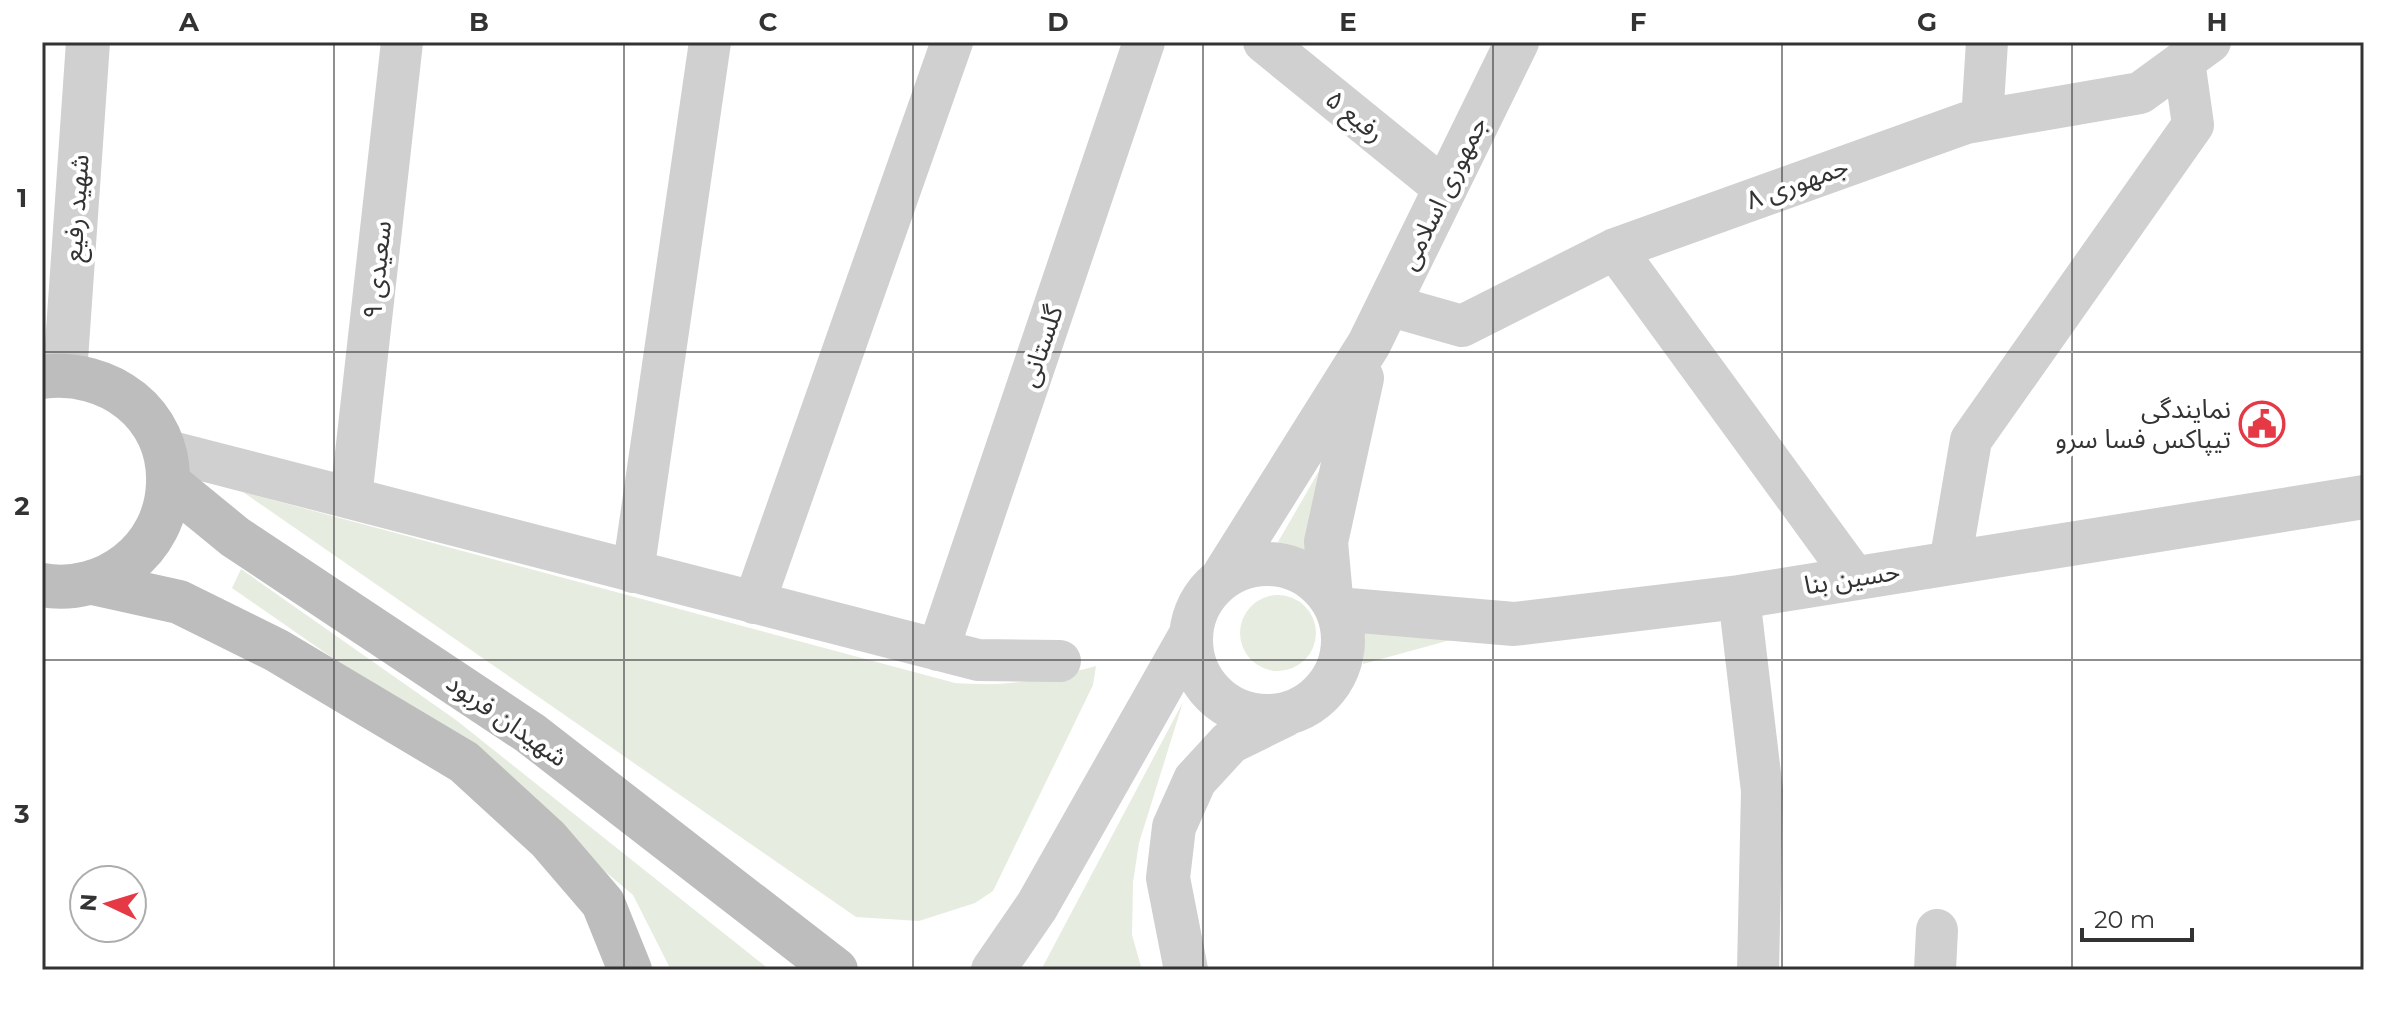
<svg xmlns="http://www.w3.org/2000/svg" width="2406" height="1012" font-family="Montserrat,'Noto Sans Arabic',sans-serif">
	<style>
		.green { fill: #e6ecdf }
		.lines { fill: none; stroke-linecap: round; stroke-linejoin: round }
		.minor { stroke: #d0d0d0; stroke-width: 42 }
		.tertiary { stroke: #d0d0d0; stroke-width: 44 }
		.secondary { stroke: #bdbdbd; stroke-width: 44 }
		.grid { fill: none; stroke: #333; stroke-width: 2; stroke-opacity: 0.55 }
		.labels { text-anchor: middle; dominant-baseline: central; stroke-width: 8; stroke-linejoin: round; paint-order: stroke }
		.street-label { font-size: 26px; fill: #333; stroke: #fff }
		.poi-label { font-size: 26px; fill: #333; stroke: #fff; text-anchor: end }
		.neatline { fill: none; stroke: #333; stroke-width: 3 }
		.grid-label { font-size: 26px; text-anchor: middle; font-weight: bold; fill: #333 }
	</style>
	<rect width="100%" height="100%" fill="#fff"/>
	<path class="green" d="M1326 459 1311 556 1278 542Z
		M243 492 955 683C1009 687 1044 680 1096 666L1093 685 993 891 975 903 919 921 856 917Z
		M241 569 456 720 770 970H671L633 895 445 736 232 588Z
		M1240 633a38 38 0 1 1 76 0a38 38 0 1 1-76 0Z
		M1365 622 1465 636 1363 664Z
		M1183 702 1139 843 1133 882 1132 935 1142 970H1041Z"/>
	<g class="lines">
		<path class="minor" d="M1264 42 1445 189
			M1982 120 1987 42
			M1615 249 1855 578
			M1388 305 1462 326 1615 249 1966 123 2140 93 2210 42
			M164 450 978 660 1060 661
			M351 498 402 42
			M1950 563 1971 440 2193 125 2184 61
			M633 572 710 42
			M1739 597 1762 791 1758 970
			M754 603 952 42
			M938 650 1144 42
			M1935 970 1937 930"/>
		<path class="tertiary" d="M65 374 88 42
			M1191 640a76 76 0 1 1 152 0a76 76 0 1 1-152 0Z
			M1224 575 1369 344 1517 42
			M1331 597 1326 542 1362 378
			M1337 609 1514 624 1739 597 2364 497
			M993 970 1037 906 1190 636
			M1186 970 1168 878 1174 827 1195 780 1230 742 1285 715"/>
		<path class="secondary" d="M42 377C108 368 171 413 168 484 166 550 105 596 42 585
			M169 483 235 537 530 733 836 970
			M93 583 179 602 276 650 464 762 548 839 603 903 630 970"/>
	</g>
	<path class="grid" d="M334 42V970M624 42V970M913 42V970M1203 42V970M1493 42V970M1782 42V970M2072 42V970M42 352H2364M42 660H2364"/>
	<defs>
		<g id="civic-ring" transform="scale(2.3)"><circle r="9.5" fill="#fff" stroke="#e63946" stroke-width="1.5"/><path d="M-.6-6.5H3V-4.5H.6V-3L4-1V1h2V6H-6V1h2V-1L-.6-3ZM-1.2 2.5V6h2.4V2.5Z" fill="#e63946"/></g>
	</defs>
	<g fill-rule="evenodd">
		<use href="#civic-ring" x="2262" y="424"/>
	</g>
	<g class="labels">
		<g class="street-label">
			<text transform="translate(1355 116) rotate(39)">رفیع ۵</text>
			<text transform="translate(1797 183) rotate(-20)">جمهوری ۸</text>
			<text transform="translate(1443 193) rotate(-64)">جمهوری اسلامی</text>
			<text transform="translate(76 208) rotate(-86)">شهید رفیع</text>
			<text transform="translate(377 270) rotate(-84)">سعیدی ۹</text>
			<text transform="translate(1041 346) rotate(-71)">گلستانی</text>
			<text transform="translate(1852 578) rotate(-9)">حسین بنا</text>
			<text transform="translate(507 720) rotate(35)">شهيدان فربود</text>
		</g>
		<g class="poi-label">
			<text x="2231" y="409">نمایندگی<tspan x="2231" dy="30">تیپاکس فسا سرو</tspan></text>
		</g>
	</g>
	<rect width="2406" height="1012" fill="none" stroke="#ffffff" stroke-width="88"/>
	<g transform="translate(108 904) rotate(274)"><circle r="38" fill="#ffffff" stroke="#adadad" stroke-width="2"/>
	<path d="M0-6L14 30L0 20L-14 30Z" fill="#e63946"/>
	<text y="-12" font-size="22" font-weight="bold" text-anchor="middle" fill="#333333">N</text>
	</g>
	<path d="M2082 928v12h110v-12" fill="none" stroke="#333333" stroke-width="4"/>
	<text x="2094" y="928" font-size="24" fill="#333333" stroke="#ffffff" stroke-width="6" paint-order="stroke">20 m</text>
	<rect x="44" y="44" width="2318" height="924" class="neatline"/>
	<g class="grid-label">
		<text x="189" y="31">A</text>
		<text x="479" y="31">B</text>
		<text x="768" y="31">C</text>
		<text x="1058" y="31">D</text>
		<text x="1348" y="31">E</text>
		<text x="1638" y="31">F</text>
		<text x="1927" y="31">G</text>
		<text x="2217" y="31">H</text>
		<text x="22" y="207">1</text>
		<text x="22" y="515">2</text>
		<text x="22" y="823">3</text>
	</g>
</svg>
